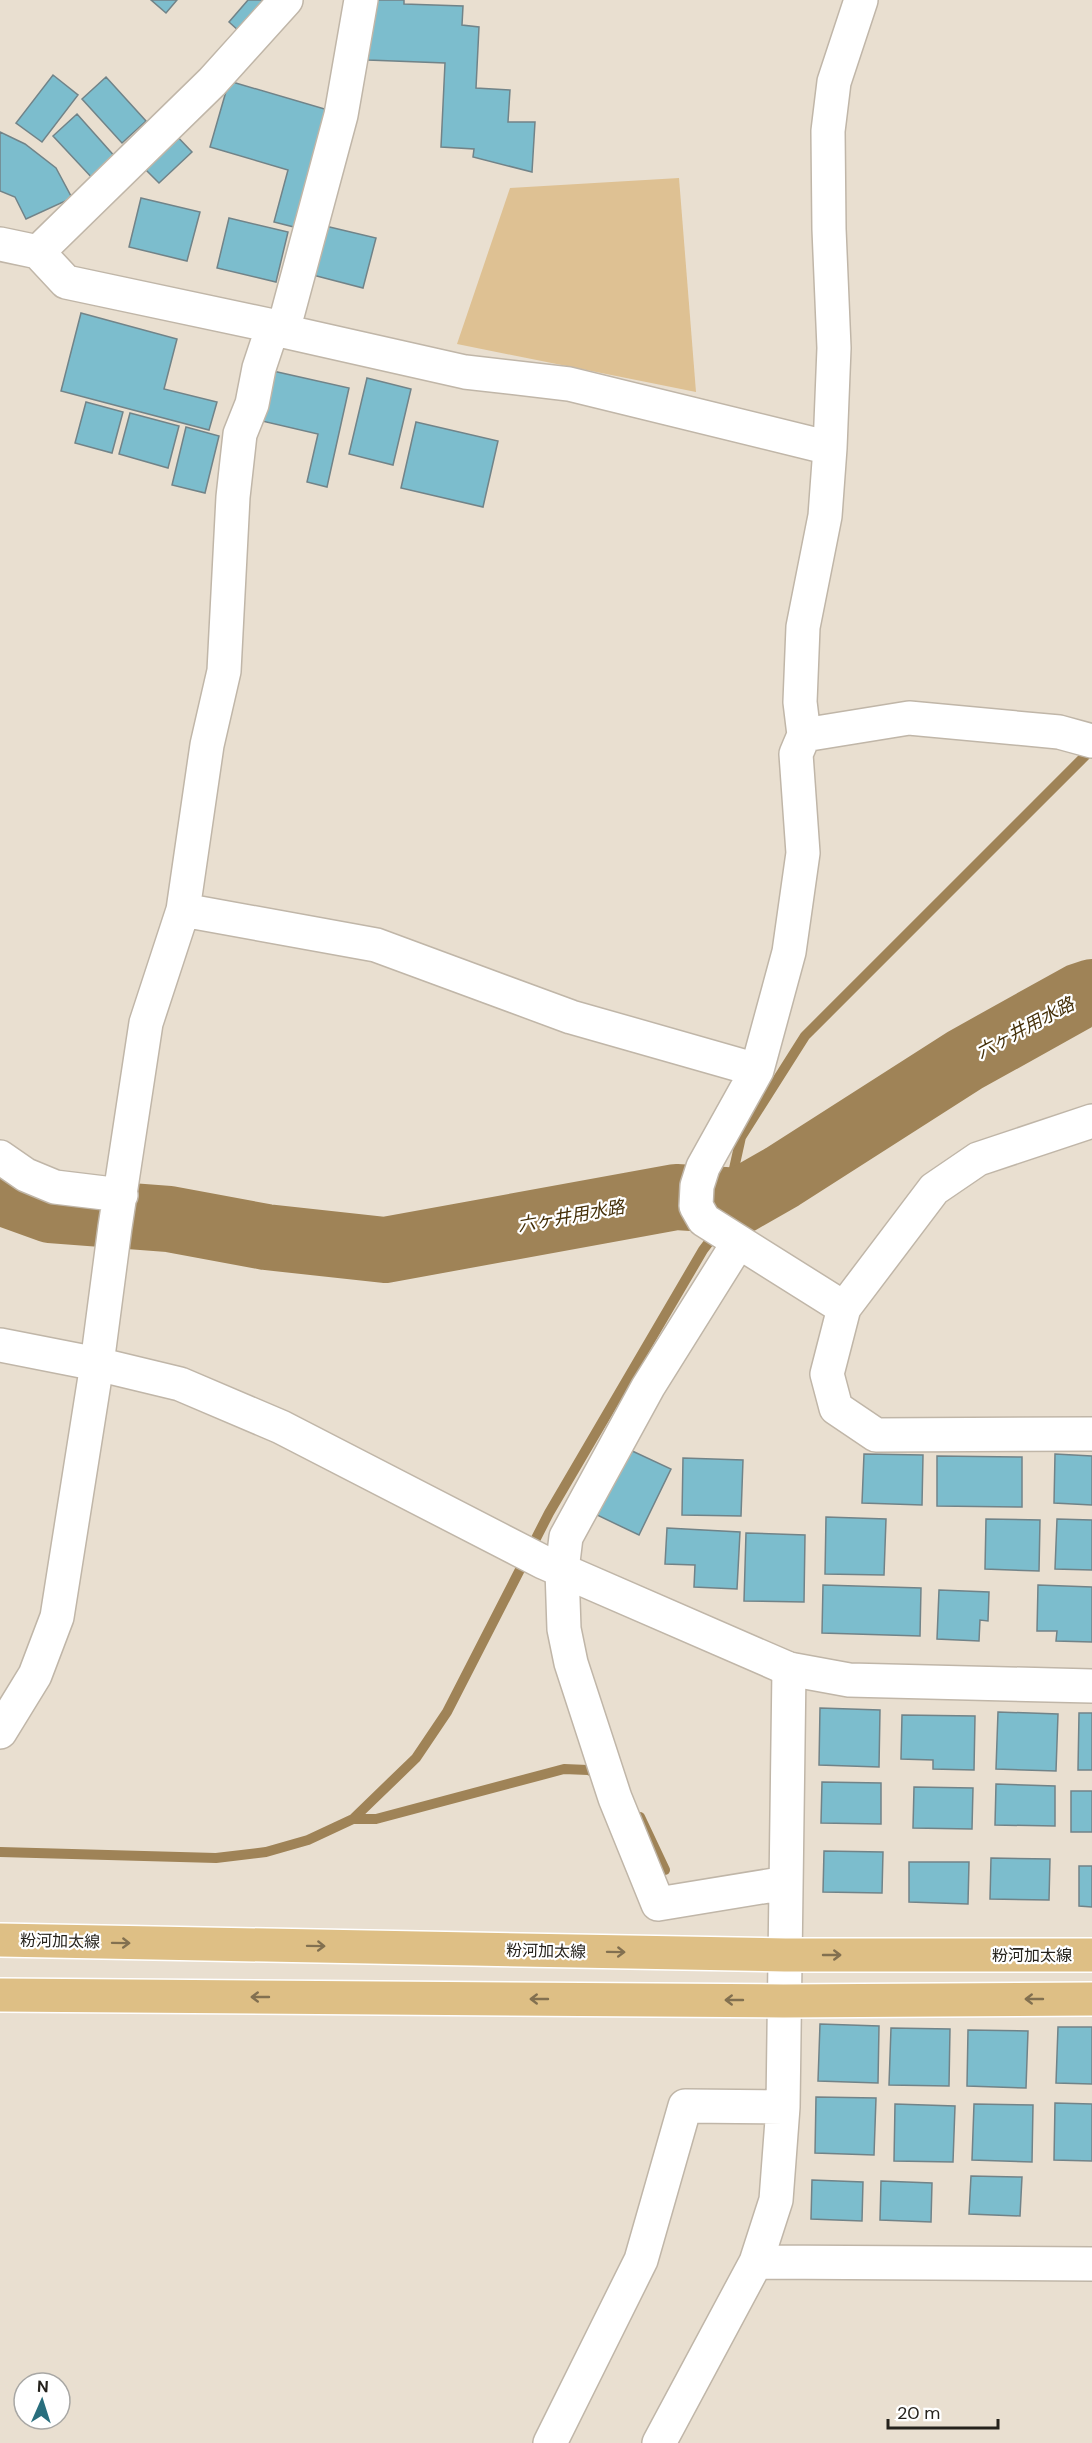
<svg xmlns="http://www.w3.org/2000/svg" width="1092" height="2443" font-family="'DM Sans','Noto Sans JP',sans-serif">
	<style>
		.green { fill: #dec193 }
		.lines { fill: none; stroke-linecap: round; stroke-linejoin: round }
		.stream { stroke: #9f8357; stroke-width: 10 }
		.river { stroke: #9f8357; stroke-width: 66 }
		.building { fill: #7cbdcd; stroke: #718388; stroke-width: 1.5 }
		.minor-casing { stroke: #c0b6a8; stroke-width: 36 }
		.tertiary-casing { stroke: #c0b6a8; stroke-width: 36 }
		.primary-casing { stroke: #fff; stroke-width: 36 }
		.minor { stroke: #fff; stroke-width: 33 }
		.tertiary { stroke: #fff; stroke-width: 33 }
		.primary { stroke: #debf85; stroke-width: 33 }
		.oneway { stroke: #827050 }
		.labels { text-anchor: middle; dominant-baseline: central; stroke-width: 4.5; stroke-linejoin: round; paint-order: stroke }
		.street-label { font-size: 16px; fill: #25221c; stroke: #fff }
		.water-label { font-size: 18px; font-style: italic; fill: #442f08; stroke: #fff }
	</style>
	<rect width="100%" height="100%" fill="#e9dfd0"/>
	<path class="green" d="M679 178 696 392 457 344 510 188Z"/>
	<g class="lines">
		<path class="stream" d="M727 1200 741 1137 805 1036 1092 749
			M640 1817 665 1870
			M353 1819H376L564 1769 588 1770 600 1775
			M0 1852 216 1858 266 1852 308 1840 353 1819 416 1758 447 1712 549 1513 703 1250 740 1201"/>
		<path class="river" d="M0 1192 50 1210 169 1219 266 1237 385 1250 676 1197 740 1201 782 1177 965 1060 1080 996 1092 992"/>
	</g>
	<path class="building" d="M151 0H177L166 13Z
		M248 0H267L240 32 229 22Z
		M372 0H404V4L463 6 462 25 479 27 476 88 510 90 508 122H535L532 172 473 157 474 149 441 147 445 63 368 60Z
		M53 75 78 95 42 142 16 123Z
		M106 77 146 121 122 143 82 99Z
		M229 81 328 110 294 227 274 222 288 170 210 147Z
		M77 114 117 159 94 180 53 136Z
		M172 131 192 152 159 183 138 162Z
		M0 132 25 144 56 168 72 198 26 219 15 197 0 191Z
		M141 198 200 212 187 261 129 247Z
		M229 218 288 232 276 282 217 268Z
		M317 224 376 238 363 288 305 273Z
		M81 313 177 339 164 389 217 402 209 430 61 391Z
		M273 371 349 388 327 487 307 482 318 434 262 421Z
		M367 378 411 389 393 465 349 454Z
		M86 402 123 412 112 453 75 443Z
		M130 413 179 426 168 468 119 454Z
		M416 422 498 441 483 507 401 488Z
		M186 427 219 436 205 493 172 485Z
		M628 1449 671 1469 639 1535 597 1515Z
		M864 1454 923 1455 922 1505 862 1503Z
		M1055 1454 1092 1456V1505L1054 1503Z
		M937 1456 1022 1457V1507L937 1506Z
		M683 1458 743 1460 741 1516 682 1515Z
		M826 1517 886 1519 884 1575 825 1574Z
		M986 1519 1040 1520 1039 1571 985 1569Z
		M1057 1519 1092 1520V1570L1055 1569Z
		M667 1528 740 1532 737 1589 694 1587 695 1565 665 1564Z
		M746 1533 805 1535 804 1602 744 1601Z
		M823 1585 921 1588 920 1636 822 1633Z
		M1038 1585 1092 1587V1642L1056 1641 1057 1631H1037Z
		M939 1590 989 1592 988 1621 980 1620 979 1641 937 1639Z
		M820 1708 880 1710 879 1767 819 1765Z
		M998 1712 1058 1714 1056 1771 996 1769Z
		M1079 1713H1092V1770H1078Z
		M902 1715 975 1716 974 1770 933 1769V1760L901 1759Z
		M822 1782 881 1783V1824L821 1823Z
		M996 1784 1055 1786V1826L995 1825Z
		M914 1787 973 1788 972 1829 913 1828Z
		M1071 1791H1092V1832H1071Z
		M824 1851 883 1852 882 1893 823 1892Z
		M991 1858 1050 1859 1049 1900 990 1899Z
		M909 1862H969L968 1904 909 1902Z
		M1079 1866H1092V1907L1079 1906Z
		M820 2024 879 2026 878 2083 818 2081Z
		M1058 2027H1092V2084L1056 2083Z
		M891 2028 950 2029 949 2086 889 2085Z
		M968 2030 1028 2031 1026 2088 967 2086Z
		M816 2097 876 2098 874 2155 815 2153Z
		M1055 2103 1092 2104V2161L1054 2160Z
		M895 2104 955 2106 953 2162 894 2161Z
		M974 2104 1033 2105 1032 2162 972 2160Z
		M971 2176 1022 2177 1020 2216 969 2214Z
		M812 2180 863 2182 862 2221 811 2219Z
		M881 2181 932 2183 931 2222 880 2220Z"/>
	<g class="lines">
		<g class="minor-casing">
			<path id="minor" d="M0 244 38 252 66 282 273 326 283 331 465 372 569 384 830 448
				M38 252 212 82 286 0
				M283 331 341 115 361 0
				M804 735 909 718 1059 732 1092 741
				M183 910 376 945 571 1017 757 1070
				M1092 1121 978 1159 934 1189 844 1308 827 1374 836 1408 876 1435 1092 1434
				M0 1157 26 1175 55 1187 121 1195
				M738 1243 648 1387 566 1537 562 1570 564 1629 571 1663 615 1798 658 1904 786 1883
				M844 1308 704 1220 696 1206 697 1186 703 1167 757 1070 789 952 803 853 796 754 804 735 800 702 803 627 825 516 830 448 834 348 829 229 828 131 834 82 861 0
				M0 1732 35 1675 57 1617 97 1364 115 1227 146 1023 183 910 207 745 224 671 233 497 240 434 252 404 259 368 273 326
				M756 2262 1092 2264
				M550 2443 641 2260 685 2106 783 2107
				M659 2443 756 2262 776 2200 783 2107 789 1669"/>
		</g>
		<g class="tertiary-casing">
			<path id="tertiary" d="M0 1345 97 1364 180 1384 281 1427 543 1562 789 1669 849 1680 1092 1686"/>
		</g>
		<g class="primary-casing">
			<path id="primary" d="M0 1940 785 1955H1092
				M0 1995 783 2001 1092 1999"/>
		</g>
		<use href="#minor" class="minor"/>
		<use href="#tertiary" class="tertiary"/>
		<use href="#primary" class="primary"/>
	</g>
	<defs><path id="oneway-shaft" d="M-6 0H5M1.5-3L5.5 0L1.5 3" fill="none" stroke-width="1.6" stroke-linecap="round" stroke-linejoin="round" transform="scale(1.5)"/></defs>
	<g class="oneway">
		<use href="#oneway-shaft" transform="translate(121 1943) rotate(1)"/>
		<use href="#oneway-shaft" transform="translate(316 1946) rotate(1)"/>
		<use href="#oneway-shaft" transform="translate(616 1952) rotate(1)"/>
		<use href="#oneway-shaft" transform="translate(832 1955)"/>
		<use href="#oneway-shaft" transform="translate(260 1997) rotate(-180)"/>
		<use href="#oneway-shaft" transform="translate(539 1999) rotate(-180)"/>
		<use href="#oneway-shaft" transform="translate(1034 1999) rotate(180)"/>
		<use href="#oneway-shaft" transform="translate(734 2000) rotate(-180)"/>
	</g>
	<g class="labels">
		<g class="street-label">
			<text transform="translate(60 1941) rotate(1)">粉河加太線</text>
			<text transform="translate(546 1951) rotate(1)">粉河加太線</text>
			<text x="1032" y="1955">粉河加太線</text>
		</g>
		<g class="water-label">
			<text transform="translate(1025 1028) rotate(-28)">六ヶ井用水路</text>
			<text transform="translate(571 1216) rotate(-10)">六ヶ井用水路</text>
		</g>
	</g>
	<g transform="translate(42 2401) rotate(3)"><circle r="28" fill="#ffffff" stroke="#a8a7a4" stroke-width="1.5"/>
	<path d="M0-4.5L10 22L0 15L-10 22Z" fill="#296e7d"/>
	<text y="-9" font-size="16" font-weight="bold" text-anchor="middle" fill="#25221c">N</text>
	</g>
	<path d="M888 2419v9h110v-9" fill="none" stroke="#25221c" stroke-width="3"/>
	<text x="897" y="2419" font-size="18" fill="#25221c" stroke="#ffffff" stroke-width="4.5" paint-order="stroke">20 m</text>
</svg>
